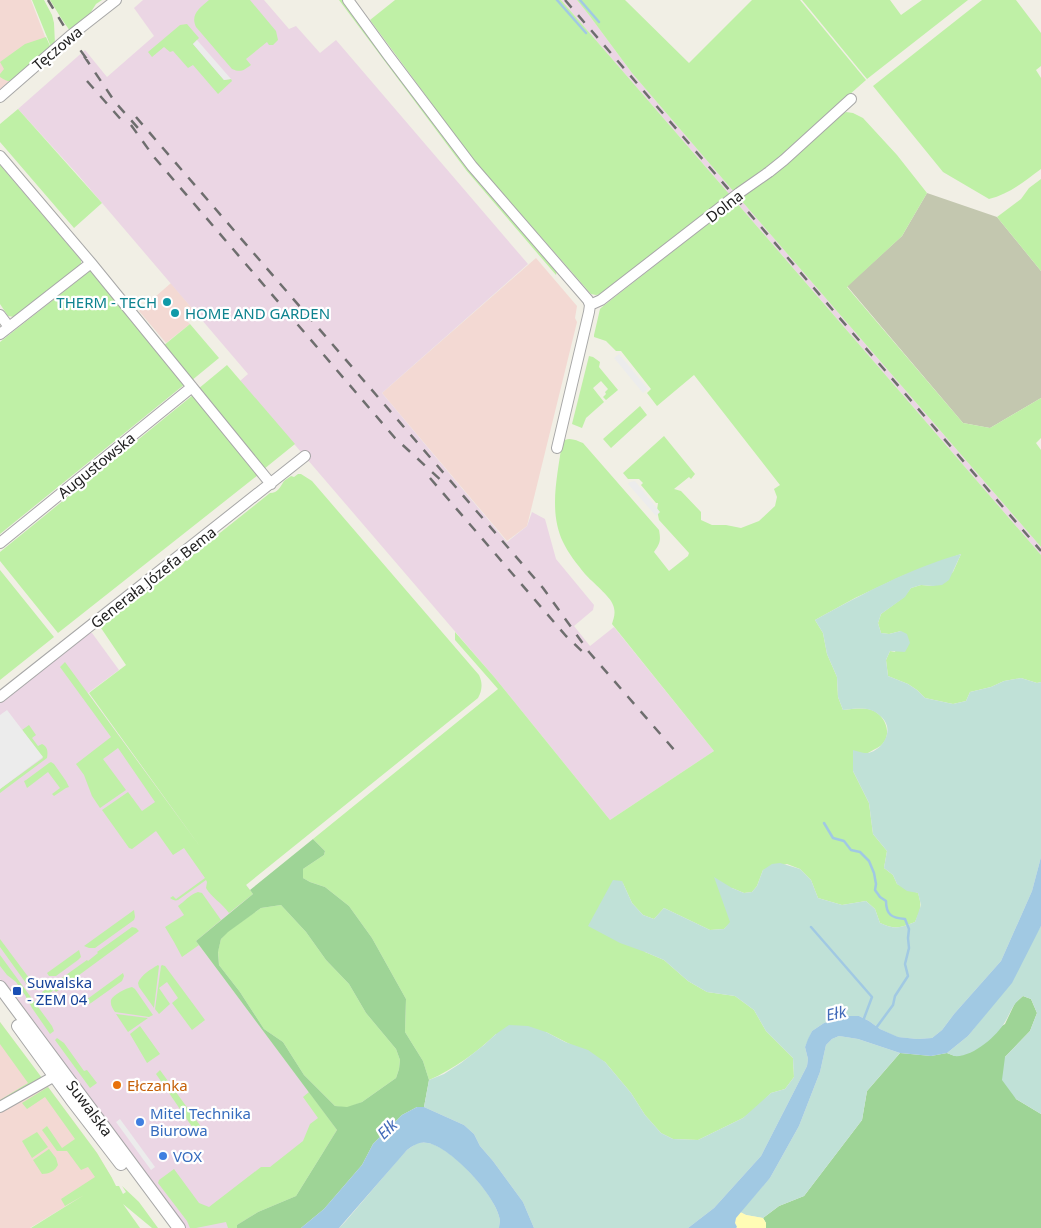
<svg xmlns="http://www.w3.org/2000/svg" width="1041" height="1228" font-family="'Noto Sans',sans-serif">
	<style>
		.commercial { fill: #f3d9d3 }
		.industrial { fill: #ebd6e4 }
		.construction { fill: #c3c7af }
		.grass { fill: #bff0a6 }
		.forest { fill: #9ed496; fill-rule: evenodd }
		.wetland { fill: #c0e1d7 }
		.sand { fill: #fffcb5 }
		.parking { fill: #ececec }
		.water { fill: #a1c9e3 }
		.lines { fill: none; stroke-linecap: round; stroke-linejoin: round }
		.stream { stroke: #a1c9e3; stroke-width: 2.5 }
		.minor-casing { stroke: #a7a7a7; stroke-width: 12 }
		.tertiary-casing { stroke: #a7a7a7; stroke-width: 14 }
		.minor { stroke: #fff; stroke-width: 10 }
		.tertiary { stroke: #fff; stroke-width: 12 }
		.rail { stroke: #6e6e6e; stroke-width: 2.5; stroke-dasharray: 10 10; stroke-linecap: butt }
		.culture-dot { fill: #0f9aa8; stroke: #fff; stroke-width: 2 }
		.transit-dot { fill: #1a4fb4; stroke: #fff; stroke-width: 2 }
		.food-dot { fill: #e8710a; stroke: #fff; stroke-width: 2 }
		.shop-dot { fill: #3f7fe0; stroke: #fff; stroke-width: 2 }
		.labels { text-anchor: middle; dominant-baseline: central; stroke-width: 4.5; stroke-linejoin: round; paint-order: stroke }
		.street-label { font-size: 15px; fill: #202020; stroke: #fff }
		.culture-label { font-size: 15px; fill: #0d838f; stroke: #fff; text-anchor: end }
		.transit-label { font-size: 15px; fill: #164399; stroke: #fff; text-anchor: start }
		.food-label { font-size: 15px; fill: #c56008; stroke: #fff; text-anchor: start }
		.shop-label { font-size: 15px; fill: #366cbe; stroke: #fff; text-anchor: start }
		.water-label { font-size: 16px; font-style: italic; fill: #426ab9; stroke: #fff }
	</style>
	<rect width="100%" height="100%" fill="#f1efe5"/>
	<path class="commercial" d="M0 0H31L49 47 0 89Z
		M536 258 577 306 575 318 577 322 527 526 507 541 382 393Z
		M171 283 195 312 186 320 190 324 166 343 139 311Z
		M0 1022 97 1153 112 1178 30 1228H0Z"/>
	<path class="industrial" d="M143 0H264L289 29 296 26 320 53 336 40 528 264 382 393 507 542 527 526 532 512 545 519 556 559 594 605 593 610 574 626 590 646 614 627 714 751 610 820 495 678 240 381 248 374 79 176 18 109 85 50 107 77 154 36 134 8Z
		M561 0H577L589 15 632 73 734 192 730 195Z
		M740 199 1041 547V555L736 202Z
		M87 633H92L119 670 88 693 233 892 244 882 253 894 196 941 341 1135 238 1228H185L0 979V702Z"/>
	<path class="construction" d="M927 193 997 217 1041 271V398L990 428 963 423 847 286 902 236Z"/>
	<path class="grass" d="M32 0H44L52 15 54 23 55 44 51 47Z
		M50 0H102L96 4 89 15 70 31 61 18Z
		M209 0H250L276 31 278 40 273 45H269L267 42 246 59 251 65C244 70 241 73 232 69L196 27C190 14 200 8 209 0Z
		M339 0H342L468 169 557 271 556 275 466 170Z
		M395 0H561L730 195 602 294 596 295 591 294 472 158 370 20Z
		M577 0H625L689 63 752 0H800L866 80 849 95 774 162 734 192 632 73 589 15Z
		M802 0H890L901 15 922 0H968L867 79Z
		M982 0H1016L1041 33V66L1036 70 1041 78V169C1025 181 1009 194 989 199L943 172 873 86Z
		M187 24 199 38 193 44 224 80 231 79 232 81 218 94 193 65 188 68 173 51 170 52 164 47 152 57 148 52 180 25Z
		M46 37 51 48 13 81C7 82 5 80 0 77V74L4 69 0 62 25 44Z
		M18 109 102 203 74 228 0 142V124Z
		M846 112 853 113 863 118 897 155 927 193 902 236 847 287 963 423 990 428 1041 398V438L1036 443 1041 450V547L740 199 771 176 839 116Z
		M0 165 81 260V264L15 317 8 316 0 304Z
		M1041 179V271L997 217 1021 199 1029 188Z
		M736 202 1041 555V682L1037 683 1021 678 1004 681 991 687 970 692 966 701 953 704 925 698 917 690 908 684 888 676 886 660 890 651 895 652 901 631 889 634 881 633 878 623 881 614 904 597 911 588 921 585 933 586 953 572 961 554 902 576 855 598 815 620 823 633 827 654 837 677 838 697 843 710C851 709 860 708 867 709 881 710 893 729 884 742 880 748 874 749 868 753 862 756 857 765 853 771L869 803 873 834 887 851 884 868 893 875 897 884 918 893C922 906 921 909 915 922 899 928 896 930 880 923L875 909 866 901 842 905 818 898 811 880 800 869 787 864 763 870 757 886 752 892 744 893 732 888 730 923 724 929 710 930 664 908 654 919 643 915 632 903 622 881 645 952 664 960 688 981 707 992 735 996 754 1010 766 1031 793 1058 794 1077 785 1089 771 1093 755 1109 743 1118 698 1140 673 1139 661 1133 645 1115 631 1093 605 1062 546 1032 496 1034C476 1053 454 1069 429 1080L423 1061 405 1032 406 999 372 938 349 906 325 887 310 882 303 878V869L324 855 325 851 313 839 498 689 455 640V632L495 678 610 820 714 751 612 624C614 617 616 613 613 605 611 597 592 582 585 574 577 564 568 553 563 542 548 511 558 474 562 442 568 436 576 440 583 443L659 530C661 541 660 543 654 552L669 571 688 556 689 553 659 520 657 510 658 503H656L641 485 643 483 639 479H628L623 473 664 436 695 474 691 479 689 477 674 489 681 491 701 512V520L712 525H726L741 528 759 521 775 506 777 497 774 489 780 485 694 375 657 406 647 393 651 389 621 351H616L606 341 594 337V335L600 309 602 307Z
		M91 270 185 384 0 534V342Z
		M190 324 219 358 191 381 163 346Z
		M589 356 593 357 600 362 599 367 618 390 606 400 603 397 606 394 605 392 608 389 601 381 593 388 604 402 586 418 582 428 572 424Z
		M227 365 295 444 264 469 198 389Z
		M193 395 258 475 58 633 0 561V552Z
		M640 406 647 415 611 448 603 439Z
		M298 474H301L312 481 479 675C483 683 482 691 478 698L246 885 253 894 229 913C222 903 211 897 206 888L207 882 206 880 178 900C175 901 173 900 170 898L173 896 176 899 205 878 184 848 173 855 156 831 132 849 129 848 102 810 128 792 142 811 155 802 118 748 103 759 126 790 100 808 92 796 84 775 76 764 111 737 60 667 65 662 201 848 89 693 126 665 101 628 106 623 167 574C176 571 181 567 186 560L270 493C278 493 280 487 284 481 286 479 289 478 291 476L294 477Z
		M0 570 54 637 0 680Z
		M29 725 36 735 32 738 38 746 42 744C48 747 48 752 47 758L0 793V789L43 758 22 730Z
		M51 762 54 764 66 781 69 787 66 788 54 796 52 794 60 788 48 772 27 788 24 781 26 780 49 763Z
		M198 892 202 893 221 920 196 941 199 945 182 957 174 942 165 927 184 915 178 906C185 901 189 895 198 892Z
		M281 905 306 932 326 960 349 984 366 1013 396 1049 400 1060 399 1069 396 1078 362 1102 347 1108 335 1106 304 1075 283 1042 264 1029 240 992 219 965 218 951 221 939 227 932 261 908Z
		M134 910 135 917 134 920 95 948H89L84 946Z
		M132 927 136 928 139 931 56 992 54 990 42 999V992L87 960 88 961 98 953 97 952Z
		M0 939 38 990 32 989 28 986 0 947Z
		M79 950 81 957 78 960 56 976H49L47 973Z
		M0 955 52 1026 54 1031 50 1034 32 1008 25 995 16 982 7 975 0 966Z
		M162 965 165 966 168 970 205 1020 192 1030 172 1003 178 998 167 982 159 988 170 1004 159 1014 155 1009 161 966Z
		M159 966 154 1008 139 987 138 983C141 975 151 969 158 965Z
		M123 973 124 976 122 981 91 1003 89 1004 86 1000Z
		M132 987 135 989 153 1015 149 1017 115 1012C113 1009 110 1005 111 1000 113 995 126 988 132 987Z
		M116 1014 148 1018 128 1032Z
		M0 1022 42 1078 0 1102V1100L28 1083 0 1044Z
		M140 1026 160 1054 147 1063 130 1034Z
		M57 1038 64 1043 84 1071 87 1070 97 1083 90 1088 55 1040Z
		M160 1070 207 1135 204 1136 197 1134 156 1074Z
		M48 1087 97 1153 112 1178 116 1186H119L123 1194 126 1192 122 1186 139 1202 158 1228H152L123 1204 140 1228H31L84 1195 65 1206 61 1199 95 1177 88 1167 81 1170 67 1151H57L42 1130 47 1126 62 1148 75 1139 45 1097 27 1109 22 1103Z
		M309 1092 337 1130 296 1196 258 1212 237 1225V1228H228L226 1222 196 1228H190L187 1221 158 1183 159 1180 174 1169 199 1203 209 1207 261 1167H270L303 1141 310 1124 318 1118 303 1097Z
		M37 1132 48 1147 32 1158 22 1141Z
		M49 1149 56 1158 58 1165C55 1171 49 1174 42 1174L33 1160Z"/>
	<path class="forest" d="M313 839 325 851 324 855 303 869V878L310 882 325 887 349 906 372 938 406 999 405 1032 423 1061 429 1080 424 1107H417L402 1115 373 1144 362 1165 324 1209 301 1228H237V1225L258 1212 296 1196 337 1130 196 941 253 894 250 890ZM281 905 306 932 326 960 349 984 366 1013 396 1049 400 1060 399 1069 396 1078 362 1102 347 1107 335 1106 304 1075 283 1042 264 1029 240 992 219 965 218 952 221 939 228 932 261 908Z
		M1023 996 1031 999 1037 1013 1030 1031 1005 1057 1016 1099 1041 1114V1228H766V1223L763 1218 779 1206 804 1196 862 1120 867 1091 900 1053 931 1056 947 1053 955 1056 1005 1024 1015 1003Z"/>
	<path class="wetland" d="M961 554 949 580 942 585 933 586 921 585 911 588 905 597 881 614 878 623 881 633 889 634 901 631 907 634 910 643 905 652 890 651 886 660 888 676 908 684 917 690 925 698 953 704 966 701 970 692 991 687 1004 681 1021 678 1037 683 1041 682V857L1032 891 1001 961 954 1014 942 1030 932 1038 917 1039 897 1037 880 1029 869 1021 859 1016H847L824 1023 812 1031 805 1047 808 1059 807 1066 761 1156 714 1208 688 1228H534L523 1202 493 1161 480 1146 474 1134 464 1125 424 1107 429 1080 444 1074 461 1063 484 1045 496 1034 509 1025 528 1026 546 1032 565 1042 588 1050 605 1062 631 1093 645 1115 661 1133 673 1139 698 1140 743 1118 771 1093 785 1089 794 1077 793 1058 766 1031 754 1010 735 996 707 992 688 981 664 960 645 952 620 943 588 926 613 880 622 881 632 903 643 915 654 919 664 908 710 930 724 929 730 922 714 877 732 888 744 893 752 892 757 886 763 870 772 864 780 863 800 869 811 880 818 898 842 905 866 901 875 909 880 923C896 930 899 928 915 922L921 905 918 893 907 891 897 884 893 875 884 868 887 851 873 834 869 803 853 771V750C856 751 860 752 864 753 877 754 890 739 887 726 885 718 875 710 867 709 859 708 851 709 843 710L838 697 837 677 827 654 823 633 815 620C861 595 910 568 961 554Z
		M1041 926V1114L1016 1099 1002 1080 1005 1057 1030 1031 1037 1013 1031 999 1023 996C1012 1005 1012 1010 1005 1022 997 1036 972 1058 954 1056 952 1055 949 1054 947 1053L968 1036 988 1011Z
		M839 1036 858 1039 900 1053 867 1091 862 1120 804 1196 779 1206 763 1218 746 1215 740 1212 770 1178 799 1126 820 1072 826 1045 832 1039Z
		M417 1143C420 1143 425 1142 428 1143 452 1147 497 1197 500 1220 500 1223 499 1225 499 1228H339L345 1222 397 1161 407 1150Z"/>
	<path class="sand" d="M740 1212 746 1215 763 1218 766 1223V1228H736L737 1226 735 1223 736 1218Z"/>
	<path class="parking" d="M197 40 231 79 224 80 193 44Z
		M619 354 648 389 643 393 614 358Z
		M635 481 660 512 656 516 628 484 630 482Z
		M7 710 43 757 0 789V715Z
		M120 1119 155 1167 151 1170 116 1122Z"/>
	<path class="water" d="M1041 857V926L1012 983 968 1036 947 1053 931 1056 900 1053 858 1039 839 1036 832 1039 826 1045 820 1072 799 1126 770 1178 736 1218 735 1223 737 1227 736 1228H688L714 1208 761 1156 807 1066 808 1059 805 1047 808 1039 812 1031 824 1023 847 1016H859L869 1021 880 1029 898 1037 917 1039 932 1038 942 1030 954 1014 1001 961 1032 891Z
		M417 1107H424L464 1125 474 1134 480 1146 493 1161 523 1202 534 1228H499C499 1225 500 1223 500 1220 497 1197 452 1148 428 1143 420 1141 414 1145 407 1150L339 1228H301L324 1209 362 1165 373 1144 402 1115Z"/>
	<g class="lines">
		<path class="stream" d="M557 0 586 33
			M580 0 599 22
			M824 823 833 838 844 841 851 850 860 852 869 861 874 873 876 884 875 890 880 897 886 901C886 915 892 918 905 919L909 929 908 938 909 948 905 964 908 976 895 996 893 1005 876 1028
			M811 927 872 997 863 1021"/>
		<g class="minor-casing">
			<path id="minor" d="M348 0 388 55 472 166 588 300 590 305 589 312 557 448
				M0 97 70 36 116 0
				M0 156 91 263 271 484
				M590 305 601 300 739 193 769 172 784 160 851 99
				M0 315 9 327
				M0 334 91 263
				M0 543 192 387
				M0 697 305 456
				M0 1107 60 1073"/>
		</g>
		<g class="tertiary-casing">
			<path id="tertiary" d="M0 987 179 1228
				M18 1026 71 1099 121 1164"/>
		</g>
		<use href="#minor" class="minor"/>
		<use href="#tertiary" class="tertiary"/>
		<path class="rail" d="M48 0 70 36 89 62
			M565 0 1041 551
			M84 56 115 102 138 128
			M87 81 124 123
			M136 117 543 588 589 652 676 752
			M131 125 154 157 395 438 443 482
			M430 478 566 636 585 654"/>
	</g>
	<g class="culture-dot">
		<circle cx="167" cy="302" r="5"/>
		<circle cx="175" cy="313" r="5"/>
	</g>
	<rect class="transit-dot" x="12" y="986" width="10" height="10" rx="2.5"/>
	<circle class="food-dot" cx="117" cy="1085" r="5"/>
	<g class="shop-dot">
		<circle cx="140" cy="1122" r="5"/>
		<circle cx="163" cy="1156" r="5"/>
	</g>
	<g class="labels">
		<g class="street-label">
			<text transform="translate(57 48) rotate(-40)">Tęczowa</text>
			<text transform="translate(724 206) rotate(-38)">Dolna</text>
			<text transform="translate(96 465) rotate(-39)">Augustowska</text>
			<text transform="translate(153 577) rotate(-38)">Generała Józefa Bema</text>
			<text transform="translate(90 1108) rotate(53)">Suwalska</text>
		</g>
		<g class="culture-label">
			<text x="157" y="302">THERM - TECH</text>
			<text x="185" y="313" text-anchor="start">HOME AND GARDEN</text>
		</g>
		<g class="transit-label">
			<text x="27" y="982">Suwalska<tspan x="27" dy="17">- ZEM 04</tspan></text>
		</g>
		<g class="food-label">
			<text x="127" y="1085">Ełczanka</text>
		</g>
		<g class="shop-label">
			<text x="150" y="1113">Mitel Technika<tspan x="150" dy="17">Biurowa</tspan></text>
			<text x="173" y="1156">VOX</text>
		</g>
		<g class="water-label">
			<text transform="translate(836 1013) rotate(-12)">Ełk</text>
			<text transform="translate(387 1129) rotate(-44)">Ełk</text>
		</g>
	</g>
</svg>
